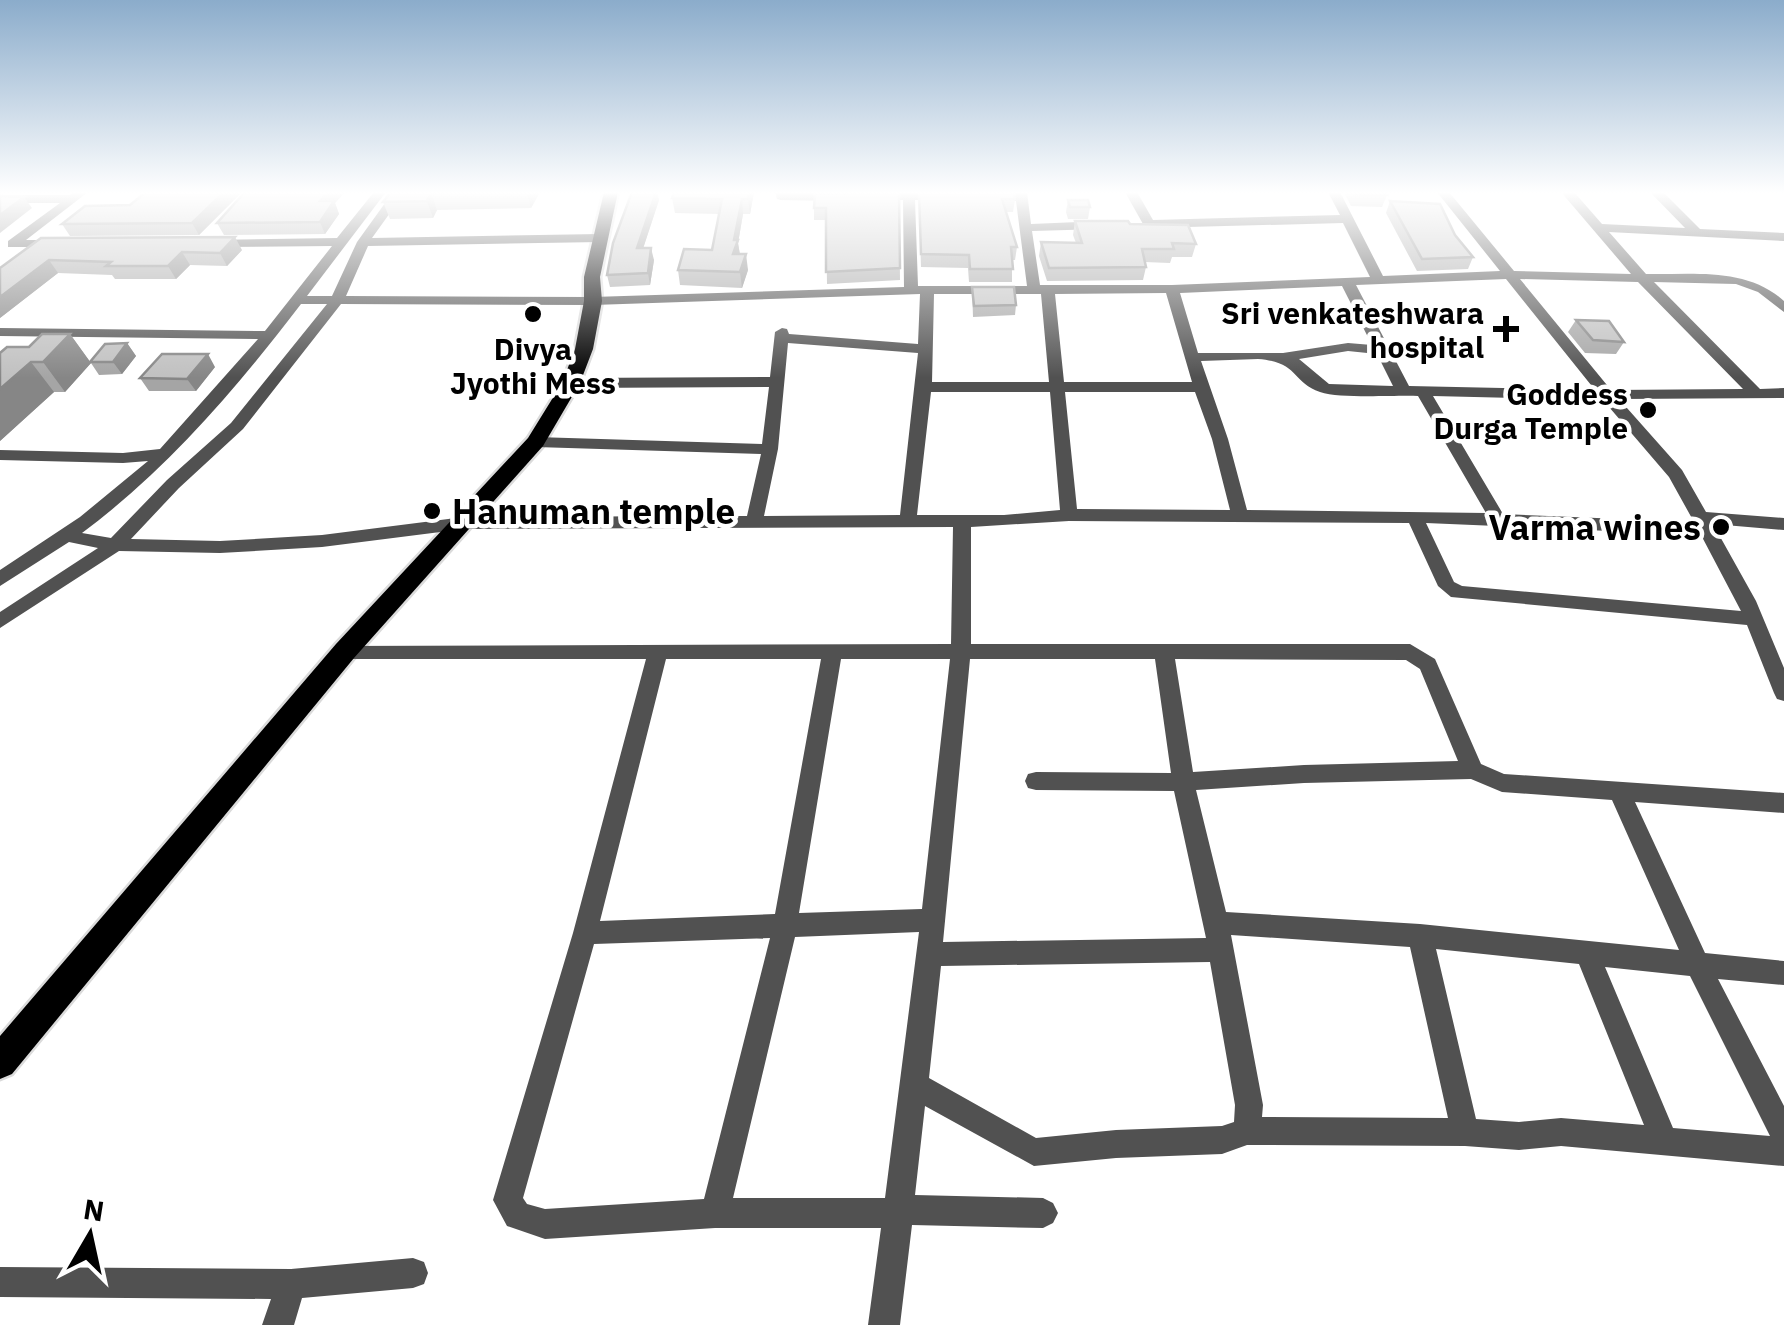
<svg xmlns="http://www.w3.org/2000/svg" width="1784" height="1325" font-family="'IBM Plex Sans',sans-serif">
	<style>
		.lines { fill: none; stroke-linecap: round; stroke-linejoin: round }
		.major-casing { stroke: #dbdbdb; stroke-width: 5 }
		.minor { fill: #515151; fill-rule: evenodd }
		.major { fill: #000; fill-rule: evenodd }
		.wall { fill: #a5a5a5 }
		.shaded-wall { fill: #868686 }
		.building { fill: #c0c0c0; stroke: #868686; stroke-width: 2.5 }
		.poi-dot { fill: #000; stroke: #fff; stroke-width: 4 }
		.labels { text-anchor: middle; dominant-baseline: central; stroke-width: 9; stroke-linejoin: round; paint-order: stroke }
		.far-poi-label { font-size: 30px; font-weight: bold; fill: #000; stroke: #fff; text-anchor: end }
		.poi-label { font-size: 35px; font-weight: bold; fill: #000; stroke: #fff; text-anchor: start }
	</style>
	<rect width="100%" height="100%" fill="#fff"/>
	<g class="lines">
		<g class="major-casing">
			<path id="major" d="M604 192H618L600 277 602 301 593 349 580 383 543 446 354 658 12 1074 0 1079V1036L336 644 528 438 562 383 575 349 584 301V277Z"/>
		</g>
		<path class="minor" d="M74 192H88L26 240H60L66 244 65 247H8V241L60 203H0V195H70Z
			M374 192H386L307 296H332L357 242 393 192H405L372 238 600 234 606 238 600 242 368 246 346 296 593 297 904 287 903 200H870L868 197 874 193 945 192 951 196 945 200H915L918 286H1027L1016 201 985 200 983 197 989 193 1027 192 1031 224 1102 221 1108 225 1102 229 1032 231 1040 285H1172L1370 277 1343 223 1149 228 1143 224 1125 192H1137L1153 220 1340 215 1328 192H1340L1383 276 1500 271 1437 192H1449L1514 271 1631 274 1561 192H1574L1602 224 1685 228 1650 192H1663L1700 229 1784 233V241L1609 232 1646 274C1694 275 1746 267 1784 301V312L1758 292 1736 284 1654 282 1760 389 1784 388V398L1619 399 1682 470 1706 512 1784 518V530L1713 524 1756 601 1784 668V701L1777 699 1774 693 1747 625 1451 597 1438 586 1409 523 1069 521 971 527V644H1410L1435 659 1481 764 1504 774 1784 793V813L1635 802 1705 953 1784 961V985L1718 979 1784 1106V1166L1561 1146 1519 1150 1465 1146 1247 1145 1222 1154 1116 1158 1034 1166 925 1106 915 1195 1043 1198 1053 1203 1058 1213 1053 1223 1043 1228 912 1225 900 1325H868L881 1228H715L545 1239 507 1226 493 1200 573 933 646 659H345L338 656 335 651 338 646 951 644 953 527 464 529 322 547 220 553 119 551 0 628V612L98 548 69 542 0 586V570L80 517 148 461 123 463 0 460V450L123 453 160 449 258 339 0 336V328L265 331 332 246 214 247 208 243 209 240 337 238ZM1506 279 1595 390 1409 386 1356 285ZM1520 279 1638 282 1743 389 1611 390ZM1342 286 1372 345 1348 343 1283 353H1198L1180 293ZM1166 293 1192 382H1064L1055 294ZM920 294 918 344 789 334 787 329 782 328 775 332 770 377 571 378 563 383 571 388 769 387 762 444 536 437 528 442 536 447 761 454 747 516 464 517 322 535 220 541 131 539 179 488 243 429 341 304 593 305ZM934 294H1041L1049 382H932ZM301 304H327L231 423 167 480 111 538 82 533C168 469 236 389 301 304ZM788 343 918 353 900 515 764 516 778 449ZM1348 351 1377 354 1393 386 1329 384 1299 359ZM1258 359C1299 362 1291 382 1320 392 1341 399 1394 395 1418 396L1486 513 1247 510 1228 439 1201 361ZM931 392H1050L1060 510 1004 515H917ZM1065 392H1195L1212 439 1230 510 1077 509ZM1433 396 1603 400 1669 477 1694 522 1503 514ZM1426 523 1701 535 1741 611 1462 586 1454 582ZM666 659H821L775 914 600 921ZM841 659H950L922 909 799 913ZM970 659H1155L1171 773 1036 772 1028 774 1025 781 1028 788 1036 790 1174 791 1206 938 943 942ZM1175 659 1406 660 1420 669 1458 761 1304 765 1193 772ZM1471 779 1502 792 1612 800 1679 950 1420 924 1226 912 1196 790 1304 783ZM919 932 885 1198H733L795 937ZM1231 935 1410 947 1448 1118 1262 1117 1263 1105ZM770 938 704 1199 545 1209 527 1204 523 1198 594 944ZM1436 949 1579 964 1644 1125 1561 1118 1519 1122 1476 1119ZM1210 962 1235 1105 1234 1122 1222 1126 1116 1130 1036 1138 929 1078 941 966ZM1605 967 1690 976 1770 1136 1673 1128Z
			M775 192 840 193 846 197 840 201 781 200 777 199Z
			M413 1258 424 1262 428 1273 424 1284 413 1288 302 1298 294 1325H262L271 1299 0 1297V1267L291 1269Z"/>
		<use href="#major" class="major"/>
	</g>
	<path class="wall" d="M242 192 199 235 70 236 62 224Z
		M245 192H345L335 203 339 214 325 234 224 235 217 223Z
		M391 192H540L531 208 437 210 433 218 390 219 383 202Z
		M674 192H754L750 214H743L738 243 740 254 748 270 742 288 680 285 678 270 712 250 719 214 675 213 672 198Z
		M1344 192H1385L1387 195 1382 207 1351 206Z
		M899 193 900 280 827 284 826 220H814V208Z
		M1015 199 1013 212H1006L1017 247 1015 260H1012V282H969L968 268 921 267 919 205Z
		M659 200 643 248 654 260 650 285 610 287 607 275Z
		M1068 200 1090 207 1088 219H1068L1066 212Z
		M1390 201 1455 235 1473 257 1468 269 1417 271 1386 213Z
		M1075 221 1130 224 1196 244 1192 257H1172L1170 263 1145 262 1146 267 1143 280 1047 281 1039 256 1041 242 1076 243 1073 235Z
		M41 238 242 250 227 266 190 265 176 279H115L112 275 58 273 0 318Z
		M972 287 1016 305 1015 315 973 317Z
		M1576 320 1624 342 1616 354 1585 353 1568 332Z
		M70 334 90 362 127 343 136 356 122 374 99 375 91 363 65 392H54L0 441 29 347Z
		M215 367 196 391H149L140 378Z"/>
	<path class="shaded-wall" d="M224 192H242L199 235 192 223Z
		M328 192H345L335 203 339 214 325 234 320 222V201Z
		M527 192H540L531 208Z
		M656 192H657L659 200 639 261 637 248Z
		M749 192H754L750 214 748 199Z
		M431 193 437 210 433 218 427 201Z
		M24 197 32 208 0 233V215Z
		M742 199 743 214 738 243 740 256 733 254Z
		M235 237 242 250 227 266 220 253Z
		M651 248 654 260 650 285 648 273Z
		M182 252 190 265 176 279 168 266Z
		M746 254 748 270 742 288 740 272Z
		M49 260 58 273 0 318V297Z
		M70 334 91 363 65 392 43 362Z
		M127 343 136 356 122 374 113 362Z
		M208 354 215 367 196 391 187 379Z
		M31 362 54 392 0 441V389Z"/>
	<path class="building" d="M146 192H224L192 223 62 224 85 206 130 205Z
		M245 192H328L320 201H334L320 222 217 223Z
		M391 192H465L431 193 427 201 383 202Z
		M632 192H656L637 248H651L648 273 607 275 613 243Z
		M674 192H749L748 199H742L734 240H738L733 254H746L740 272 678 270 684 249 712 250 722 199 672 198Z
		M919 192H1014L1015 199H1002L1017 247H1011L1013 269H970L969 255 921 254Z
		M1354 192H1385L1387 195 1355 194Z
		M899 193 900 268 826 272V208H814L815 194Z
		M0 196 24 197 0 215Z
		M1068 200H1088L1090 207H1070Z
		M1390 201 1440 204 1455 235 1473 257 1422 259Z
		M1075 221H1128L1130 224 1188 225 1196 244 1172 243 1174 249H1142L1146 267 1049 268 1041 242 1082 243Z
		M235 237 220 253 182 252 168 266H106L111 262 49 260 0 297V268L41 238Z
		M972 287H1014L1016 305 974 306Z
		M1576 320 1609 321 1624 342 1593 340Z
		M42 334H70L43 362H31L0 389V353L7 347H29Z
		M127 343 113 362H90L105 344Z
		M162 354H208L187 379 140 378Z"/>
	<linearGradient id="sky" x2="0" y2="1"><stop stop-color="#8baccb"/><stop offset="0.51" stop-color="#fff"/><stop offset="1" stop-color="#fff" stop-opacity="0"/></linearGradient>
	<rect width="1784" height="378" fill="url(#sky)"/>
	<g class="poi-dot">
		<circle cx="533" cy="314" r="10"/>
		<path d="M1501 314h10v10h10v10h-10v10h-10v-10h-10v-10h10z"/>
		<circle cx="1648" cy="410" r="10"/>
		<circle cx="432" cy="511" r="10"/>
		<circle cx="1721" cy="527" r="10"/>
	</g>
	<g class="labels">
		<g class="far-poi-label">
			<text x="1484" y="312">Sri venkateshwara<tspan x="1484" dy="34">hospital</tspan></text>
			<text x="533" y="348" text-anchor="middle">Divya<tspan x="533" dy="34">Jyothi Mess</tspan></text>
			<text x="1628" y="393">Goddess<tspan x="1628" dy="34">Durga Temple</tspan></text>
		</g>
		<g class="poi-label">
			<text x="452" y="511">Hanuman temple</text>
			<text x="1701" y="527" text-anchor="end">Varma wines</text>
		</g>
	</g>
	<g transform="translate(90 1235) rotate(9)" stroke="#ffffff" stroke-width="8" paint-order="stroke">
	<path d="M0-8L18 38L0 25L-18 38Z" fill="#000000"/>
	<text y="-15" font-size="28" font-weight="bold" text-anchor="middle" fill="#000000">N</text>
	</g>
</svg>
